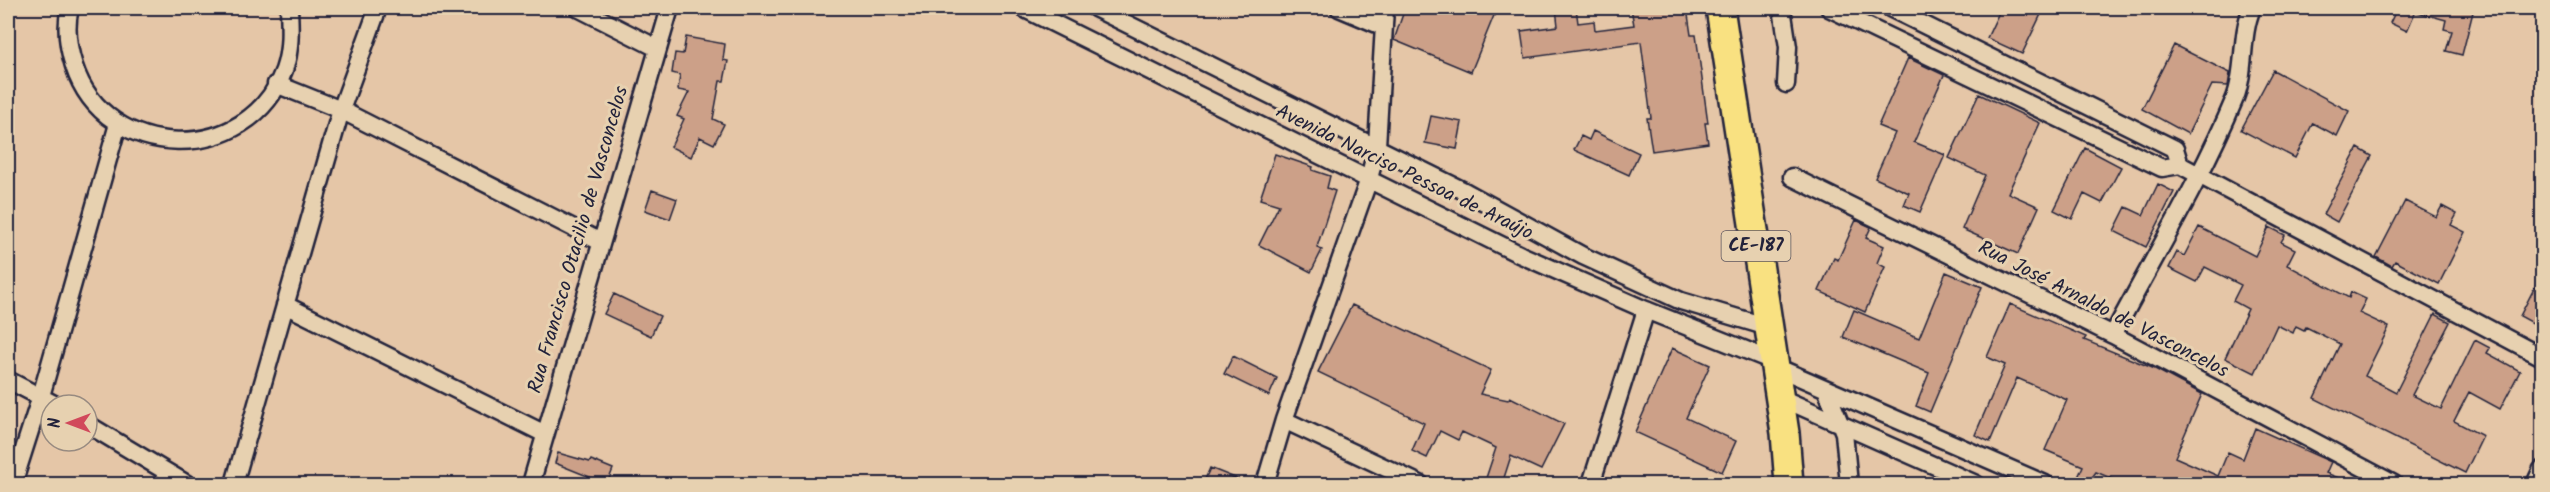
<svg xmlns="http://www.w3.org/2000/svg" width="2550" height="492" font-family="Kalam,sans-serif">
	<style>
		.building { fill: #cca088; stroke: #22223b; stroke-width: 1.5 }
		.lines { fill: none; stroke-linecap: round; stroke-linejoin: round }
		.minor-casing { stroke: #22223b; stroke-width: 21 }
		.trunk-casing { stroke: #22223b; stroke-width: 32 }
		.minor { stroke: #e7d1b0; stroke-width: 16 }
		.trunk { stroke: #f9e181; stroke-width: 27 }
		.labels { text-anchor: middle; dominant-baseline: central; stroke-width: 6; stroke-linejoin: round; paint-order: stroke }
		.shield { fill: #e7d1b0; stroke: #5d565e; stroke-width: 1.5 }
		.shield-label { font-size: 18px; font-weight: bold; fill: #22223b }
		.street-label { font-size: 20px; fill: #22223b; stroke: #e7d1b0 }
	</style>
	<rect width="100%" height="100%" fill="#e5c6a7"/>
	<filter id="ink" filterUnits="userSpaceOnUse"><feTurbulence type="fractalNoise" baseFrequency=".0167" numOctaves="2"/><feDisplacementMap in="SourceGraphic" scale="12" xChannelSelector="R" yChannelSelector="G"/><feConvolveMatrix kernelMatrix="1 2 1 2 8 2 1 2 1" color-interpolation-filters="sRGB"/></filter>
	<g filter="url(#ink)">
		<path class="building" d="M1405 8H1497L1471 72 1394 40Z
			M1556 8H1576L1578 23 1594 21 1595 30 1634 25 1631 8H1687L1691 35H1696L1708 123H1705L1708 143 1652 151 1647 118H1651L1641 42 1525 58 1521 31 1558 26Z
			M2001 8H2044L2022 54 1987 38Z
			M2397 8H2417L2407 31 2390 23Z
			M2418 8H2474L2462 55 2446 51 2452 31 2444 29 2446 20 2417 12Z
			M686 37 725 44 723 60 728 61 724 81H720L713 119 724 124 714 144 700 137 691 157 671 147 684 119 677 116 689 92 678 90 680 75 672 73 675 53 683 54Z
			M2174 45 2230 73 2228 86 2212 85 2188 134 2142 109Z
			M1908 58 1944 75 1914 142 1945 155 1920 212 1904 205 1909 193 1875 178 1895 133 1878 126Z
			M2273 70 2349 111 2337 136 2313 123 2295 158 2241 130Z
			M1979 94 2040 123 2008 193 2039 207 2018 254 1962 229 1985 175 1949 158Z
			M1431 116 1462 122 1457 149 1425 143Z
			M1593 131 1639 153 1629 175 1574 150 1581 136 1589 140Z
			M2085 148 2121 167 2102 203 2084 194 2072 219 2054 210Z
			M2358 148 2372 156 2337 222 2323 214Z
			M1275 154 1313 167 1312 170 1330 176 1327 188 1335 191 1317 247 1322 250 1311 272 1259 245 1279 205 1260 199Z
			M2158 184 2174 192 2146 247 2114 231 2126 207 2143 215Z
			M652 190 677 199 670 219 645 210Z
			M2405 201 2436 217 2442 206 2457 214 2451 225 2465 232 2439 284 2395 261 2392 266 2376 257Z
			M1856 220 1871 227 1866 238 1884 246 1877 263 1885 267 1865 312 1819 291 1834 258 1838 260Z
			M2199 227 2255 256 2269 227 2285 235 2281 242 2295 249 2287 265 2349 298 2351 292 2366 299 2359 313 2389 327 2365 376 2396 392 2435 314 2450 322 2412 395 2441 409 2475 340 2490 348 2487 353 2520 371 2500 409 2469 392 2454 421 2483 436 2465 473 2314 398 2340 344 2306 327 2304 330 2296 326 2293 333 2277 325 2255 373 2225 358 2248 309 2233 301 2241 285 2205 267 2197 282 2169 268 2177 252 2184 256Z
			M1946 272 1982 287 1930 412 1916 406 1929 373 1843 337 1854 310 1919 338Z
			M2542 273V328L2520 316Z
			M614 294 660 316 651 336 604 314Z
			M2010 304 2086 337 2084 340 2155 369 2202 394 2175 457 2218 476 2228 452 2243 459 2255 428 2331 462 2326 473 2354 484H2125L2096 472 2087 484H2075L2083 466 2045 450 2067 400 2017 378 1990 442 1975 435 2005 365 1987 357Z
			M1352 305 1491 370 1480 394 1508 400 1510 397 1564 424 1541 470 1511 456 1502 484H1484L1496 448 1462 432 1458 440 1440 431 1427 458 1412 451 1424 423 1318 372Z
			M1672 348 1710 365 1686 418 1736 441 1722 472 1635 432Z
			M1233 356 1277 378 1269 396 1224 374Z
			M558 453 590 462 591 460 613 469 607 484 555 463Z
			M1210 468 1250 484H1203Z"/>
		<g class="lines">
			<g class="minor-casing">
				<path id="minor" d="M70 8C65 27 68 47 74 66 105 163 249 167 284 70 291 50 290 29 289 8
					M578 8 657 48
					M1023 8 1521 255 1646 310 1773 361
					M1095 8 1466 192 1583 256 1681 301 1768 327
					M1339 8 1384 27
					M1782 8 1788 47 1786 84
					M1829 8 2162 168 2180 165 2542 357
					M1890 8 2175 149 2180 165
					M276 84 341 110 601 242
					M1792 177 2113 335 2394 484
					M285 305 545 434
					M2113 335C2154 257 2201 180 2235 98 2246 70 2240 36 2252 8
					M1774 366 2045 484
					M8 380 56 405
					M1826 389 1844 433 1849 484
					M1779 397 1976 484
					M1284 420 1420 484
					M87 424 187 484
					M13 484 41 396 118 124
					M234 484 341 110 378 8
					M531 484 670 8
					M1265 484 1284 420 1369 179 1377 146 1385 8
					M1591 484 1646 310
					M2535 484 2542 469"/>
			</g>
			<g class="trunk-casing">
				<path id="trunk" d="M1720 8 1785 433 1789 484"/>
			</g>
			<use href="#minor" class="minor"/>
			<use href="#trunk" class="trunk"/>
		</g>
	</g>
	<g class="labels">
		<rect class="shield" x="1721.5" y="231" width="69" height="30" rx="4.5"/>
		<g class="shield-label">
			<text x="1756" y="246">CE-187</text>
		</g>
		<g class="street-label">
			<text transform="translate(1404 173) rotate(26)">Avenida Narciso Pessoa de Araújo</text>
			<text transform="translate(579 240) rotate(-74)">Rua Francisco Otacilio de Vasconcelos</text>
			<text transform="translate(2103 310) rotate(27)">Rua José Arnaldo de Vasconcelos</text>
		</g>
	</g>
	<rect width="2550" height="492" fill="none" stroke="#e7d1b0" stroke-width="30"/>
	<rect x="15" y="15" width="2520" height="462" fill="none" stroke="#22223b" stroke-width="2" filter="url(#ink)"/>
	<g transform="translate(69 423) rotate(270)"><circle r="28" fill="#e7d1b0" stroke="#988b81" stroke-width="1.5"/>
	<path d="M0-4.5L10 22L0 15L-10 22Z" fill="#d1495b"/>
	<text y="-9" font-size="16" font-weight="bold" text-anchor="middle" fill="#22223b">N</text>
	</g>
</svg>
